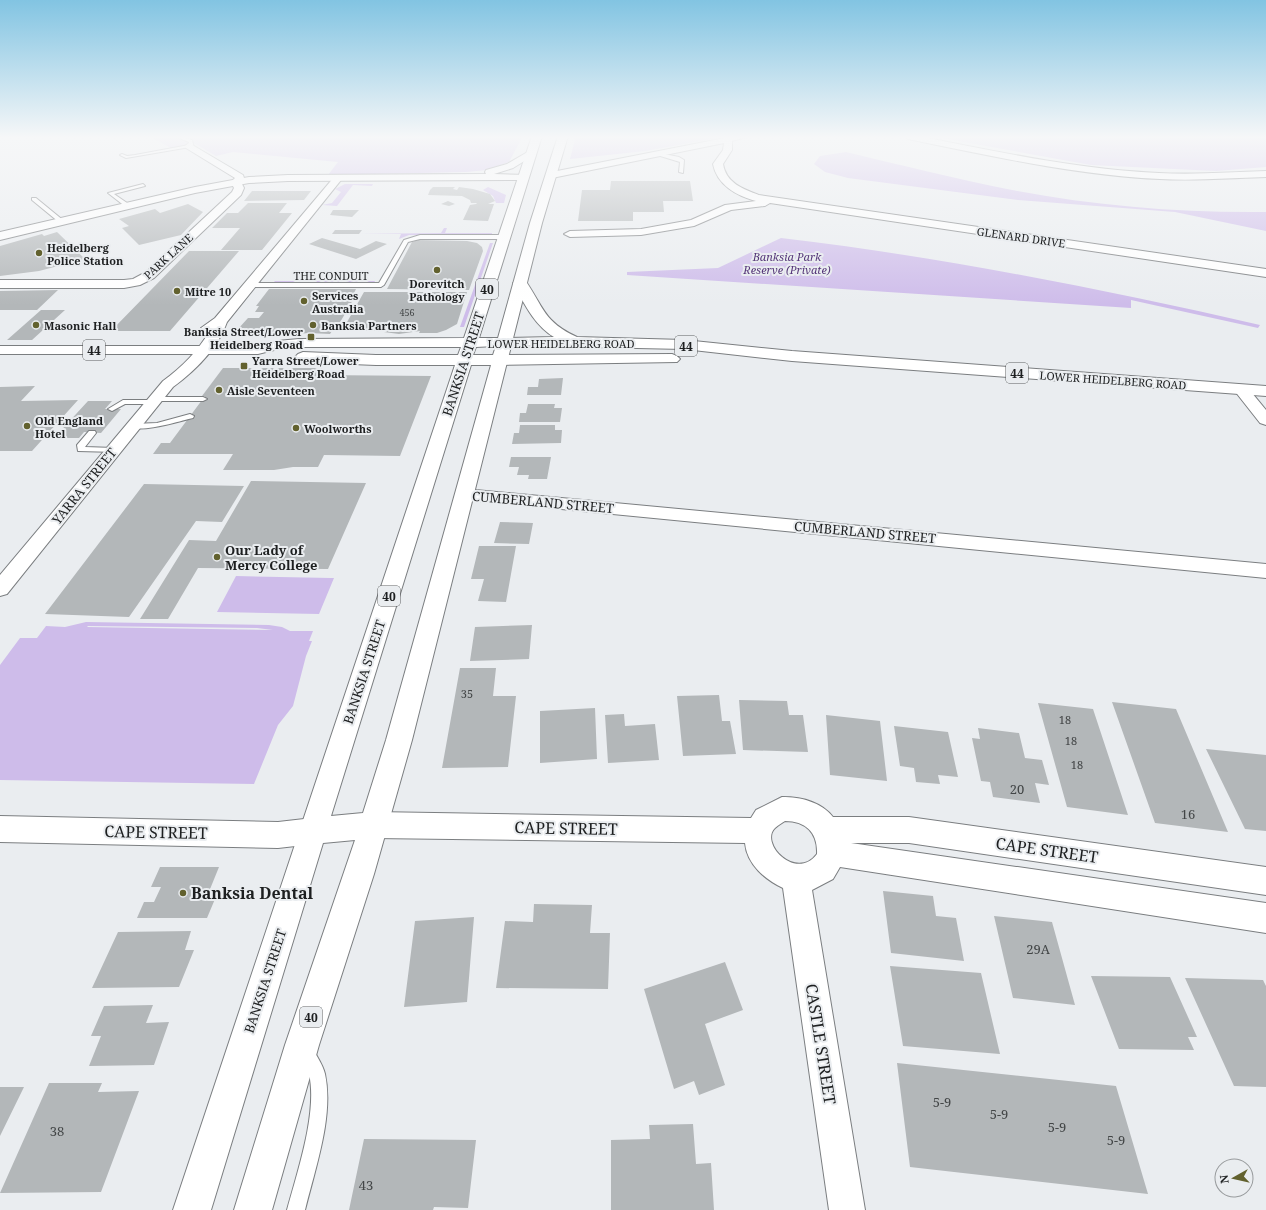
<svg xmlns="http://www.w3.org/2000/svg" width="1266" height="1210" font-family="'Noto Serif',serif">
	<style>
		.green { fill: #cebcea; fill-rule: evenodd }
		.building { fill: #b3b7b9 }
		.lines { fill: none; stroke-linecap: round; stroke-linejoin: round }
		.lane-casing { stroke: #7b7e80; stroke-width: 2 }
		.street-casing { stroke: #7b7e80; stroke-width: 2 }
		.secondary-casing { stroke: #7b7e80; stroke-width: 2 }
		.primary-casing { stroke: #7b7e80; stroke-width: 2 }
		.highway-casing { stroke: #7b7e80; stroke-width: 2 }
		.lane { fill: #fff; fill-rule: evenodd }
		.street { fill: #fff; fill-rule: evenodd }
		.secondary { fill: #fff; fill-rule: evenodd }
		.primary { fill: #fff; fill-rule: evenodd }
		.highway { fill: #fff; fill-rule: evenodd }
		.poi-dot { fill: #62612e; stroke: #eaedf0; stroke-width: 1.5 }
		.labels { text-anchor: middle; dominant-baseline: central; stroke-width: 4; stroke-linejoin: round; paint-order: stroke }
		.far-number-label { font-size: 9px; fill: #424546 }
		.far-street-label { font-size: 11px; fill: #1d1f20; stroke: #eaedf0 }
		.far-poi-label { font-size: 11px; font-weight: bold; fill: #1d1f20; stroke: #eaedf0; text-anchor: start }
		.far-park-label { font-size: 11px; font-style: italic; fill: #543578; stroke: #eaedf0 }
		.number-label { font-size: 11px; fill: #424546 }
		.shield { fill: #eaedf0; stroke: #5a5d5e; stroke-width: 1 }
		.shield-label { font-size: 12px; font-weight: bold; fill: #1d1f20 }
		.street-label { font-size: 13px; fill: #1d1f20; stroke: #eaedf0 }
		.poi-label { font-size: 13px; font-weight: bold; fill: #1d1f20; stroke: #eaedf0; text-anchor: start }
		.near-number-label { font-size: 13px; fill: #424546 }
		.near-street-label { font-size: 16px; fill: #1d1f20; stroke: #eaedf0 }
		.near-poi-label { font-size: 16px; font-weight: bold; fill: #1d1f20; stroke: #eaedf0; text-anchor: start }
	</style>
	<rect width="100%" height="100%" fill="#eaedf0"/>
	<path class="green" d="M149 136H523L509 162 487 170 466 172 328 175 338 162 233 152 216 156 194 143 171 148Z
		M576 136H728L645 151 570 159Z
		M931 136H1266V167L1216 171 1091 165Z
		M846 152C901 165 956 179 1012 190 1095 206 1181 213 1266 212V231L1175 212 1018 200 848 178 825 172 814 164 820 156Z
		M345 184H373L372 186 353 185 337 206 322 205 332 203 341 192 335 189Z
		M488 187 506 195 504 203H496L493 196 483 190Z
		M444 228H447L445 233H492V235H409L399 239 401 234H359L441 233Z
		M781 238C942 257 1103 289 1260 325L1258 328 1131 300V308L627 275V272L718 268Z
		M490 243H493L464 327H460Z
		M275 281H375L374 283 274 282Z
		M236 576 331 578H334L319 614 217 612Z
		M86 622 269 625 282 627 290 631H313L309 641H312L306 656 293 706 278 725 254 784 0 780V665L20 638H37L46 626 65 627ZM88 626 257 628 273 630 87 627Z"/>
	<path class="building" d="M611 181H690L693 201H663L664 212H633V221H578L582 190H610Z
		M433 187H455L453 189 457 190 459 187 473 189 490 194 495 201 488 204H494L488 221 463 220 470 205 476 204 477 203H471L470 200 462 196 428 195 430 190Z
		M252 191H311L304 200 244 201Z
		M448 201 455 204 449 206 441 204Z
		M248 203H287L279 213H292L262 250H221L240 228H212L227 213H238Z
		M188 204 203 212 181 235 139 245 122 228 129 226 119 219 155 209 160 213Z
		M333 210H359L352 217 330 215Z
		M335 230H362L359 234H332Z
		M57 232 85 259 39 271 0 276V246L42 234 44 236Z
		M322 238 360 249 376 241 387 244 356 259 309 244Z
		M418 240 467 241 477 243 482 247 483 251 469 290 387 289 412 242Z
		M189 251H239L170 331H111Z
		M269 289H356L354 293H357L335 331H332L330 334 309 333 271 336H264L265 334 249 336 239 334 238 329 248 318H259L264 312H255L259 306H256Z
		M58 290 37 310H0V291Z
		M364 292H467L457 324 446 330 437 333H419L420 331 399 334 376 331H342Z
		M41 310H65L32 340H7Z
		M223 368H322L318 375 431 376 400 456 324 455 318 467H293L274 470H223L233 454H153L161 443H170L205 396H202Z
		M563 378 561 395H527L528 387H538L539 379Z
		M35 386 21 401 78 400 32 451H0V387Z
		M88 401H112L105 409H121L101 433 84 432 79 438H54Z
		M528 404H555L554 408H562L560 422H519L520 413H526Z
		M520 425H555V430H562L561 443 512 444 514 433H519Z
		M511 457H551L547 479H528L529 475H517L519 467H509Z
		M251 481 366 483 328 569 198 568 168 619H140L189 540 216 541Z
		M144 484 244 486 222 522 196 521 129 617 45 614Z
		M500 522 533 523 529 544 494 543Z
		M479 546H516L506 602 478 601 484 579H471Z
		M532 625 529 659 470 661 475 627Z
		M460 668H496L493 696H516L508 767 442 768Z
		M719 695 722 721H730L736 754 683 756 677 696Z
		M739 700 787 701 789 715H803L808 752 743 750Z
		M1112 702 1176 709 1228 832 1155 823Z
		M1038 703 1093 709 1128 815 1067 807Z
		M595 708 597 759 540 763V711Z
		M624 714 625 726 655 724 659 760 608 763 605 715Z
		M826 715 880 721 887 781 830 775Z
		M894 726 948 732 958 777 938 775 940 784 916 782 914 768 900 766Z
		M978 728 1019 733 1025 758 1042 760 1049 785 1035 783 1040 803 993 797 990 782 981 781 972 738 980 739Z
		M1206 749 1266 755V831L1245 829Z
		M160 867H219L206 899H215L207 918H137L144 902H154L161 887H151Z
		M883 891 933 896 936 916 956 918 964 961 891 953Z
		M534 904 592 905 590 933H610L608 989 496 988 505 921 533 922Z
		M994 916 1052 922 1075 1005 1013 998Z
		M474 917 467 1002 404 1007 415 921Z
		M191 931 185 950H194L179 987 92 988 118 932Z
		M725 962 743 1010 705 1024 725 1085 699 1095 694 1081 674 1089 644 989Z
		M890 966 981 973 1000 1054 903 1046Z
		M1091 976 1170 977 1197 1037H1188L1194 1050 1119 1049Z
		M1185 978 1263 980 1266 986V1087L1234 1086Z
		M153 1005 146 1023 169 1022 154 1065 89 1066 101 1036H91L104 1006Z
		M897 1063 1116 1086 1148 1194 910 1167Z
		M49 1083H102L98 1092 139 1091 101 1192 0 1193Z
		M0 1087H24L0 1136Z
		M693 1124 696 1164 711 1163 714 1210H611V1140L650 1139 649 1125Z
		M364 1139 476 1140 468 1208 434 1207 433 1210H349Z"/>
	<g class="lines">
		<g class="lane-casing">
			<path id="lane" d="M174 136H179L192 140 194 148 192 149 190 147 126 158 120 155 122 154 127 156 135 155 189 145V142Z
				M659 153 679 157 684 160 683 173 679 172 680 162 657 155Z
				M143 184 145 186 114 194 130 205V207H126L108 193Z
				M32 198H36L64 221V223H60L32 200Z
				M420 235H504L507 237 504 239H420L408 242 384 285 381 287H250L247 285 250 283H379L404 240Z
				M153 397H203L207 399 203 401H156V404H125L112 411 108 409 123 400H153Z
				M190 414 194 416 193 418C180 421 139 434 129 426L133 424 157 423Z
				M89 431H95L96 433 85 447 114 448H117V452L78 451 77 445Z
				M307 1047 313 1049C317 1057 323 1065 325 1074 334 1116 315 1169 305 1210H287C297 1173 318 1112 309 1074 307 1068 302 1061 299 1055L301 1049Z"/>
		</g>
		<g class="street-casing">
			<path id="street" d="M735 136H750L732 141V150L723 164C726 183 743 189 759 195L1266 269V277L770 203 765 206 731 210 694 226 641 235 570 237 564 234 570 231 641 229 691 220 725 205 756 201C737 196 717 185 713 164L723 150 724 143 552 178 547 175 552 172Z
				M904 136H918C998 152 1078 169 1159 173 1195 175 1231 172 1266 171V177C1231 178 1195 181 1160 179 1075 175 991 156 908 139Z
				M189 143 243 175 245 181 242 184 244 188 241 195 154 278 140 285 124 288H0V280H124L133 279 146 272 232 192 234 188 231 182 235 178 186 148 185 146Z
				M338 175 343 178 341 180 227 322C218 348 195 371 173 387L7 594 0 596V575L163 381C181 368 198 351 209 332L203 331 201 328 215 318 335 176Z
				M1242 385 1247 387 1266 410V425L1260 423 1234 390 1237 387Z
				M465 489 1266 564V578L459 499 456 495 459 491Z
				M782 797C801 797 821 802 833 817H909L1266 867V895L909 843H851L1266 903V933L840 867 833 879 812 890 865 1210H829L783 888C766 880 747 865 745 843L374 838 365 834 361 825 365 816 374 812 751 818 756 810ZM785 821C806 821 818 833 817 854 796 882 759 843 775 828 778 825 782 823 785 821Z"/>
		</g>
		<g class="secondary-casing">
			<path id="secondary" d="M531 150 536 153 534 155 513 168 494 174 528 175 529 177 524 180 288 181 249 183 195 193 0 240V232L195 187 249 177 288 175 486 174 485 172 486 170 507 164Z
				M0 816 278 822 313 818 323 822 327 831 323 840 313 844 278 848 0 842Z"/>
		</g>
		<g class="primary-casing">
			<path id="primary" d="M520 279 525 280C544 308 544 322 577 337L684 340 792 351 1266 386V396L792 361 684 349 499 345 497 342 499 339 504 338 554 337C534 325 524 303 513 283Z
				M672 354 677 356 680 359 677 362 500 365 495 363 492 360 495 357 500 355Z"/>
		</g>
		<g class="highway-casing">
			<path id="highway" d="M532 136H542L479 338H498L530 223 558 136H568L542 223 412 740 374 874 319 1045 272 1210H234L285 1045 355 840 323 843 211 1210H173L455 365H376L303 362 298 360 295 357 298 354 303 352 376 355H458L461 347H299L278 349 258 354H0V346H258L277 341 299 339 464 338ZM496 346 493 355H473L476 347ZM471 365H491L386 740 363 813 331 816Z"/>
		</g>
		<use href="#lane" class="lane"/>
		<use href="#street" class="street"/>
		<use href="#secondary" class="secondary"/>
		<use href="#primary" class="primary"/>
		<use href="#highway" class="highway"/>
	</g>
	<linearGradient id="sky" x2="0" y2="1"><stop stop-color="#82c4e2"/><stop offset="0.45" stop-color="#f6f7f8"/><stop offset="1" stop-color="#f6f7f8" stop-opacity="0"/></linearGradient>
	<rect width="1266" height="305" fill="url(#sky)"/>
	<g class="poi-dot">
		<circle cx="39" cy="253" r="4"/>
		<circle cx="437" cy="270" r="4"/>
		<circle cx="177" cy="291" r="4"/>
		<circle cx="304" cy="301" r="4"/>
		<circle cx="36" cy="325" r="4"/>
		<circle cx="313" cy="325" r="4"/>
		<rect x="307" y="333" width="8" height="8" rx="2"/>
		<rect x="240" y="362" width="8" height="8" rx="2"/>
		<circle cx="219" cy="390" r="4"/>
		<circle cx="27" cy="426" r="4"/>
		<circle cx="296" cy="428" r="4"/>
		<circle cx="217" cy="557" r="4"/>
		<circle cx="183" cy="893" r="4"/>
	</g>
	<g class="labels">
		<g class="far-number-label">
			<text x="407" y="312">456</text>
		</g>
		<g class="far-street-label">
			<text transform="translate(1021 237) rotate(8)">GLENARD DRIVE</text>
			<text transform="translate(168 256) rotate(-42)">PARK LANE</text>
			<text x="331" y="275">THE CONDUIT</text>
			<text x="561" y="343">LOWER HEIDELBERG ROAD</text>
			<text transform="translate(1113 380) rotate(4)">LOWER HEIDELBERG ROAD</text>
		</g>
		<g class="far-poi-label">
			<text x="47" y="247">Heidelberg<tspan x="47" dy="13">Police Station</tspan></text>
			<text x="437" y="283" text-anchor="middle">Dorevitch<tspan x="437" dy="13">Pathology</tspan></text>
			<text x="185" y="291">Mitre 10</text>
			<text x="312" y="295">Services<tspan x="312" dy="13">Australia</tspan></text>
			<text x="44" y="325">Masonic Hall</text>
			<text x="321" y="325">Banksia Partners</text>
			<text x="303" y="331" text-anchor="end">Banksia Street/Lower<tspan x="303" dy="13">Heidelberg Road</tspan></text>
			<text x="252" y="360">Yarra Street/Lower<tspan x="252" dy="13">Heidelberg Road</tspan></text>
			<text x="227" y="390">Aisle Seventeen</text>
			<text x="35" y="420">Old England<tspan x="35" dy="13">Hotel</tspan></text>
			<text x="304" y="428">Woolworths</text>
		</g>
		<g class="far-park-label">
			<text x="787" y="256">Banksia Park<tspan x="787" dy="13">Reserve (Private)</tspan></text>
		</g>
		<g class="number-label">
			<text x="467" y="693">35</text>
			<text x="1065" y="719">18</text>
			<text x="1071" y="740">18</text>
			<text x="1077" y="764">18</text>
		</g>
		<g class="shield">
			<rect x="476" y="279" width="22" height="20" rx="3"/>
			<rect x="675" y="336" width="22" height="20" rx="3"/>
			<rect x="83" y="340" width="22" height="20" rx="3"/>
			<rect x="1006" y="363" width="22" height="20" rx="3"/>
			<rect x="378" y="586" width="22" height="20" rx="3"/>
			<rect x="300" y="1007" width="22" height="20" rx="3"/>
		</g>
		<g class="shield-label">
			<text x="487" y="289">40</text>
			<text x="686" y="346">44</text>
			<text x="94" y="350">44</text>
			<text x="1017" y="373">44</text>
			<text x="389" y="596">40</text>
			<text x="311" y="1017">40</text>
		</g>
		<g class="street-label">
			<text transform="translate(463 364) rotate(-72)">BANKSIA STREET</text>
			<text transform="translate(84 486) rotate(-51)">YARRA STREET</text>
			<text transform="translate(543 502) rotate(5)">CUMBERLAND STREET</text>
			<text transform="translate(865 532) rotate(5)">CUMBERLAND STREET</text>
			<text transform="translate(364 672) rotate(-72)">BANKSIA STREET</text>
			<text transform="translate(265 981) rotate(-72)">BANKSIA STREET</text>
		</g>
		<g class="poi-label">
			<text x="225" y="550">Our Lady of<tspan x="225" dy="15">Mercy College</tspan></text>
		</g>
		<g class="near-number-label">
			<text x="1017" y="789">20</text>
			<text x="1188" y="814">16</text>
			<text x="1038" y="949">29A</text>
			<text x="942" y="1102">5-9</text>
			<text x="999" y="1114">5-9</text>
			<text x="1057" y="1127">5-9</text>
			<text x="57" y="1131">38</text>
			<text x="1116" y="1140">5-9</text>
			<text x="366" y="1185">43</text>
		</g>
		<g class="near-street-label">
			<text transform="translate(566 828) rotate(1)">CAPE STREET</text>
			<text transform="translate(156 832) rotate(1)">CAPE STREET</text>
			<text transform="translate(1047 850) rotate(8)">CAPE STREET</text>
			<text transform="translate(821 1044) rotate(81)">CASTLE STREET</text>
		</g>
		<g class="near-poi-label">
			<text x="191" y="893">Banksia Dental</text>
		</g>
	</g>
	<g transform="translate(1234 1178) rotate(262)"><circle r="19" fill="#eaedf0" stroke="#989b9d"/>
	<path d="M0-3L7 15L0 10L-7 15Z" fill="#62612e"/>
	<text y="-6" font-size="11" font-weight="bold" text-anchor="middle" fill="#1d1f20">N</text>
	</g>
</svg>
